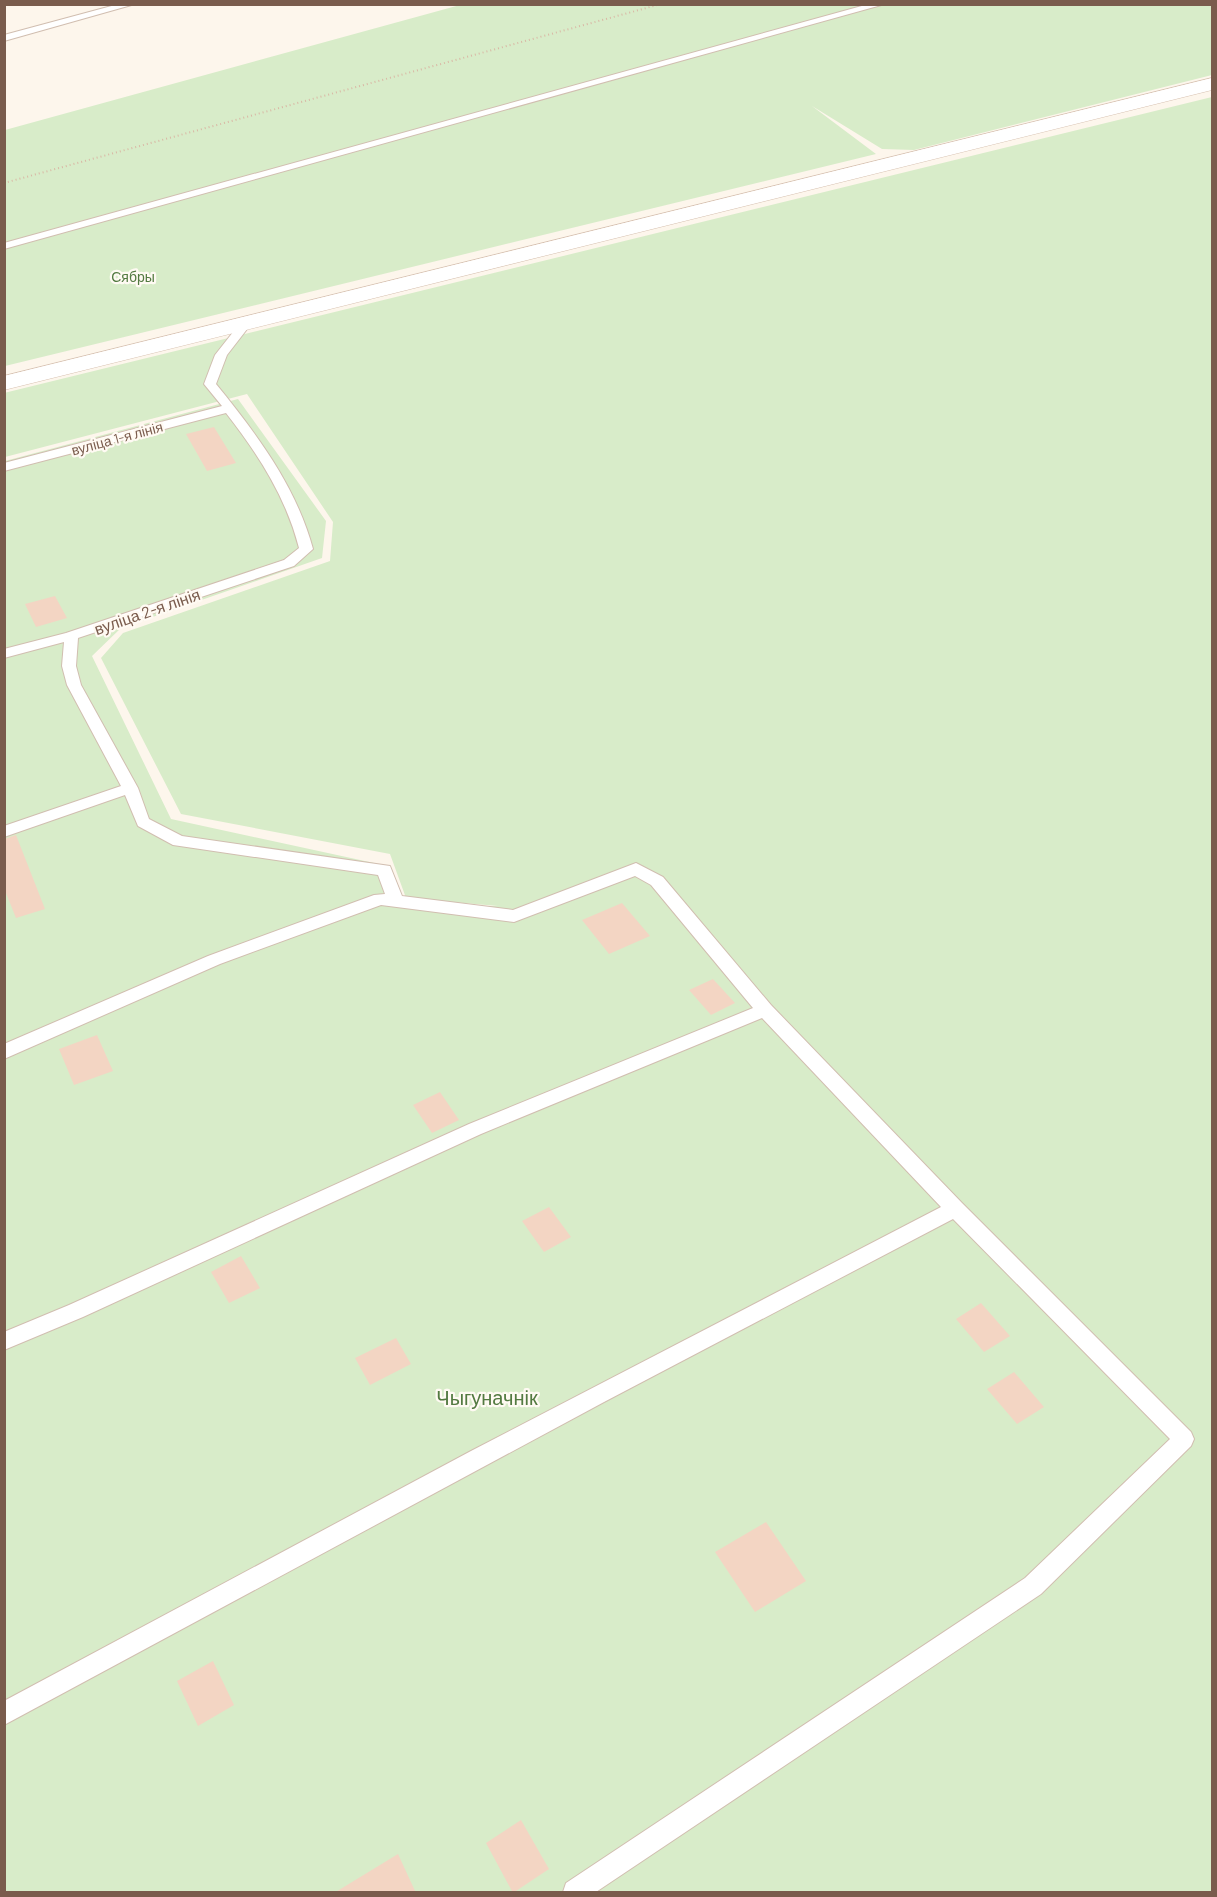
<svg xmlns="http://www.w3.org/2000/svg" width="1217" height="1897" font-family="Barlow,sans-serif">
	<style>
		.green { fill: #d8ecc9 }
		.building { fill: #f3d5c3 }
		.lines { fill: none; stroke-linecap: round; stroke-linejoin: round }
		.lane-casing { stroke: #d1beb0; stroke-width: 2 }
		.secondary-casing { stroke: #d6c0b0; stroke-width: 1 }
		.path { stroke: #d9b8a5; stroke-width: 2; stroke-dasharray: 1 3; stroke-linecap: butt }
		.lane { fill: #fff; fill-rule: evenodd }
		.secondary { fill: #fff; fill-rule: evenodd }
		.labels { text-anchor: middle; dominant-baseline: central; stroke-width: 4.5; stroke-linejoin: round; paint-order: stroke }
		.far-park-label { font-size: 14px; fill: #537a41; stroke: #fffaf3 }
		.far-street-label { font-size: 14px; fill: #7a5c4d; stroke: #fffaf3 }
		.street-label { font-size: 16px; fill: #7a5c4d; stroke: #fffaf3 }
		.near-park-label { font-size: 20px; fill: #537a41; stroke: #fffaf3 }
	</style>
	<rect width="100%" height="100%" fill="#fdf6ec"/>
	<path class="green" d="M460 5H1212V75L914 150 882 149 812 106 876 154 5 366V130Z
		M1212 97V1892H5V461L238 399 326 521 322 558 121 628 92 656 171 819 374 863 391 906H498L406 898 390 854 181 814 101 658 123 633 330 561 333 522 247 394 5 457 4 393Z"/>
	<path class="building" d="M214 427 236 463 207 471 186 434Z
		M55 596 67 618 36 627 25 604Z
		M16 835 45 909 16 918 4 888V839Z
		M622 903 650 936 609 954 582 920Z
		M713 979 735 1003 711 1015 689 990Z
		M97 1035 113 1071 74 1085 59 1049Z
		M440 1092 459 1120 432 1133 413 1105Z
		M549 1207 571 1237 544 1252 522 1221Z
		M241 1256 260 1288 229 1303 211 1272Z
		M981 1303 1010 1336 984 1352 956 1319Z
		M396 1338 411 1364 370 1385 355 1358Z
		M1014 1372 1044 1407 1017 1424 987 1389Z
		M766 1522 806 1581 755 1612 715 1552Z
		M213 1661 234 1705 198 1726 177 1681Z
		M521 1820 549 1869 513 1893 486 1843Z
		M398 1854 416 1893H334Z"/>
	<g class="lines">
		<g class="lane-casing">
			<path id="lane" d="M119 4H135L4 41V35Z
				M869 4H885L4 249V243Z
				M245 321 251 324 227 355 216 384C256 433 296 486 313 549L294 566 78 638 76 666 81 685 138 788 149 819 182 836 390 866 402 896 513 910 636 863 663 877 771 1005 962 1203 1191 1432 1194 1439 1191 1446 1041 1594 596 1892H563L566 1883 1025 1578 1170 1439 953 1219 604 1402 4 1725V1701L471 1451 941 1207 762 1018 481 1134 83 1317 4 1350V1332L69 1305 469 1124 753 1008 651 885 635 876 514 922 381 905 220 964 4 1059V1044L208 956 374 895 385 894 378 875 173 845 138 826 125 795 4 837V826L121 786 67 685 62 666 64 642 4 658V649L66 633 284 560 299 548C286 497 258 454 226 413L4 471V463L222 406 204 384 215 355 241 322Z"/>
		</g>
		<g class="secondary-casing">
			<path id="secondary" d="M1212 78V90L4 390V376Z"/>
		</g>
		<path class="path" d="M4 183 661 4"/>
		<use href="#lane" class="lane"/>
		<use href="#secondary" class="secondary"/>
	</g>
	<g class="labels">
		<g class="far-park-label">
			<text x="133" y="276">Сябры</text>
		</g>
		<g class="far-street-label">
			<text transform="translate(117 438) rotate(-15)">вуліца 1-я лінія</text>
		</g>
		<g class="street-label">
			<text transform="translate(147 611) rotate(-19)">вуліца 2-я лінія</text>
		</g>
		<g class="near-park-label">
			<text x="487" y="1397">Чыгуначнік</text>
		</g>
	</g>
	<rect width="1217" height="1897" fill="none" stroke="#7a5c4d" stroke-width="12"/>
</svg>
